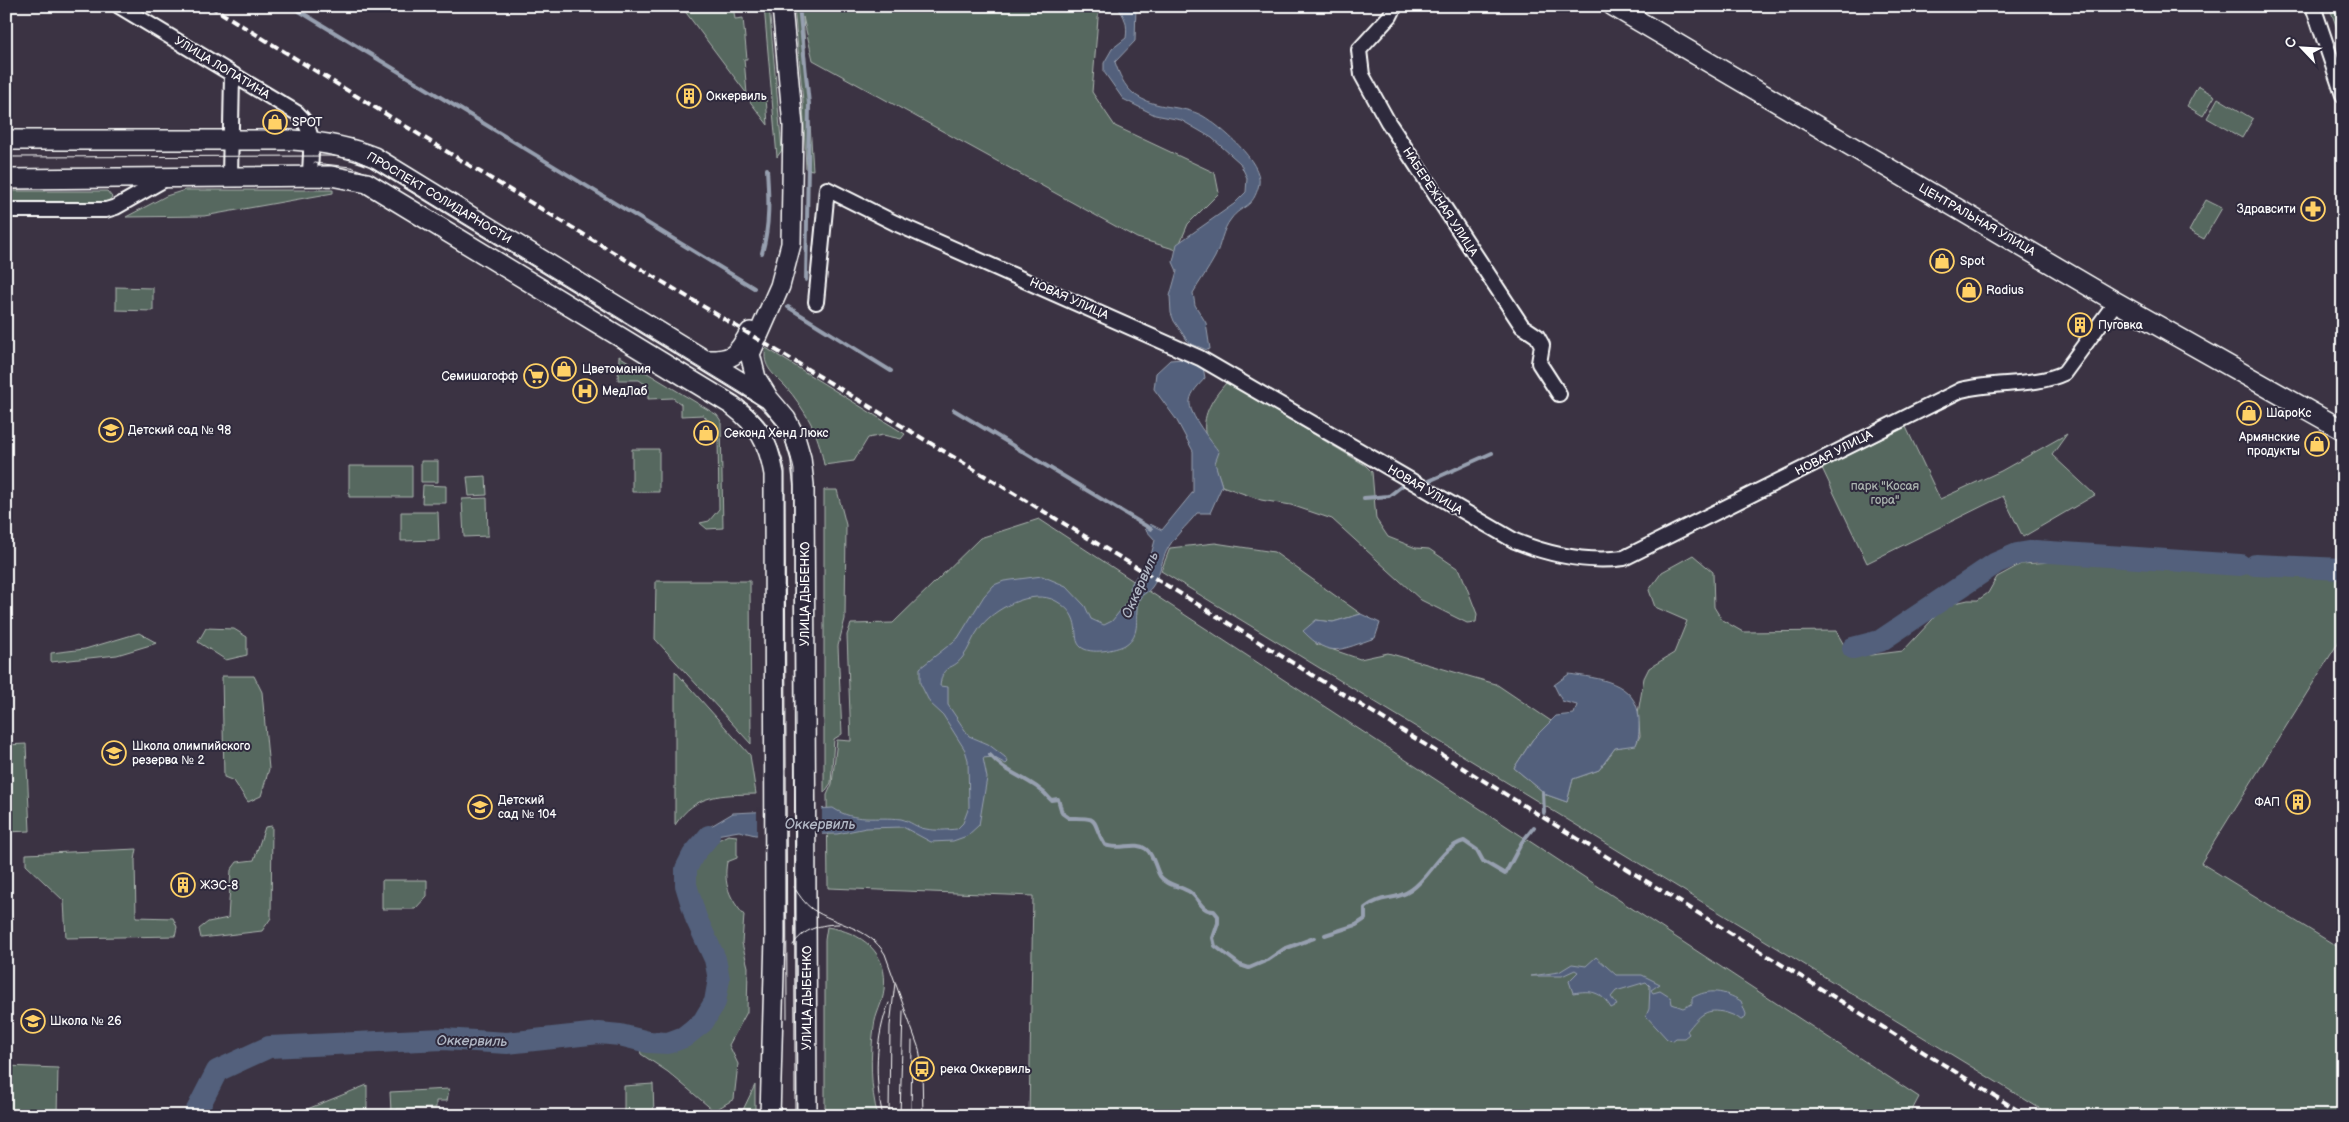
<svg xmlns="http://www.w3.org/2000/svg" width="2349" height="1122" font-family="'Balsamiq Sans',sans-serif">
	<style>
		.green { fill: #57685f; stroke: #abb4af }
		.water { fill: #52607b; stroke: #97a0b0 }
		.pier { fill: #3b3343 }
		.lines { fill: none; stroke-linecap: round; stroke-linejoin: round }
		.stream { stroke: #97a0b0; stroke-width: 4 }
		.river { stroke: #52607b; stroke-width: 22 }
		.street-casing { stroke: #fff; stroke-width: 18 }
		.secondary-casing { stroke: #fff; stroke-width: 22 }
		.street { stroke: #2f2a3d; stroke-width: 14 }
		.secondary { stroke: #2f2a3d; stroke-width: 19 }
		.tram { stroke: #fff; stroke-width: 1 }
		.rail { stroke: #fff; stroke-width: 4; stroke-dasharray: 8 4; stroke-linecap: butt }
		.labels { text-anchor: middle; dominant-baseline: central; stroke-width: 4; stroke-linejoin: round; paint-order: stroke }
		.street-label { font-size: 12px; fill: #fff; stroke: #2f2a3d }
		.poi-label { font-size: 12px; fill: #fff; stroke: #2f2a3d; text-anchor: start }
		.park-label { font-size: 12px; fill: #abb4af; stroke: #2f2a3d }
		.water-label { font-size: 14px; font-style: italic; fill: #b1b7c4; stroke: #2f2a3d }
	</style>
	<rect width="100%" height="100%" fill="#3b3343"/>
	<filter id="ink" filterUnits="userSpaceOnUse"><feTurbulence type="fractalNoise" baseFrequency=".02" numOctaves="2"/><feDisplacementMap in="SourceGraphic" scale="10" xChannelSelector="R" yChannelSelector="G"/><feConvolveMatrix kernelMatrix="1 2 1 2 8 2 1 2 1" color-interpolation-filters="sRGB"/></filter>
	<g filter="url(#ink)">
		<path class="green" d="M681 6H733L735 19 743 18 747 59H744L747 94Z
			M764 6H769L782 150 777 157Z
			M794 6H1099L1092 92 1115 126 1215 173 1219 193 1188 224 1177 250 1137 238 813 60 803 17 813 170 806 169 803 101Z
			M2329 6H2343V45Z
			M2198 86 2215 96 2203 116 2187 106Z
			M766 97 768 125 748 99Z
			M2218 98 2253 119 2242 138 2207 118Z
			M185 190H333V193L204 216 126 217 166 196Z
			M6 191H107L112 197 107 203H6Z
			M2206 200 2222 208 2204 239 2189 231Z
			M116 287 153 288V311L116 310Z
			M766 348 905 434 901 439 883 435 868 438 854 461 824 465C821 449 817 434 809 420 802 408 795 397 786 387 775 375 761 367 766 348Z
			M619 356 717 415 721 421 723 528 707 529 700 523 709 521 719 509 718 436H713V425L703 415 681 416V404L673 398 648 399V386L639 380H618Z
			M1227 382 1365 465 1372 472 1376 519 1388 537 1416 548 1429 549 1460 570 1477 614 1476 622 1467 623 1421 600 1332 519 1291 505 1261 500 1222 486C1208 440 1189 424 1227 382Z
			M1906 427 1940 499 2001 471 2067 434 2052 455 2095 495 2023 537 2003 496 1867 563 1822 468Z
			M632 449H659V492H632Z
			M421 461H438V482H421Z
			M349 466H412V497H349Z
			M486 476 487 495 469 496 467 477Z
			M423 485 446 486V503H422Z
			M824 490H837L846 525 845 619 838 646 842 734 834 739 831 783 824 793Z
			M487 498 488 536 464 537 462 499Z
			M401 512H438L439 540 401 541Z
			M1039 519 1919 1097 1909 1116H1029L1033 896 828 888 827 795 832 784 837 740 851 741 847 635 851 624 893 623 980 538Z
			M1215 543 1274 552 1361 614 1333 622 1316 620V644L1360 659 1388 653 1496 684 1551 721 1533 739 1514 768 1547 795 1567 802 1573 779 1599 770 1615 748 1636 744 1640 736 1638 713 1644 678 1649 668 1674 653 1687 621 1655 607 1649 590 1662 572 1693 555 1713 572 1714 607 1722 620 1743 632 1836 631 1848 652 1871 655 1903 651 1946 605 1968 600H1978L1988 593 1997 577 2021 564 2067 561 2343 577V635L2201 863 2343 950V1116H2052L1161 571 1170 548Z
			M656 581H750L751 744 655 639Z
			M206 628 234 629 247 637V655L226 660 198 642Z
			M139 633 157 643 117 655 51 662V653L85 649Z
			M675 671 750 755 756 794C721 795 696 793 675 825Z
			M222 676H254L262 692 269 769 261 796 248 802 234 781 224 777Z
			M26 744 30 831 6 832V745Z
			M272 826 271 918 262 931 201 938 199 929 208 922 228 918 231 870 237 862 254 860 265 827Z
			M728 835 737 836V858L727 862C723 884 730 899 744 915L742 943 748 967 747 1012 729 1045 738 1064 734 1099 714 1111 668 1072 641 1054 639 1045 664 1049 681 1044 705 1028 719 1006 723 975 692 889 694 868 708 845Z
			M137 849 135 860 136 917 173 918 177 927 175 936 66 938 64 901 26 865V854Z
			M382 880H427V896L415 909H382Z
			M827 927C861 932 889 952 884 990 883 1003 875 1014 874 1027 870 1055 870 1089 878 1116H825V940Z
			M6 1066 58 1068 57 1116H6Z
			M653 1084 654 1116H624V1086Z
			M367 1085V1116H290Z
			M755 1085V1116H740Z
			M449 1089 447 1101H436V1108L397 1109V1116H381V1113L391 1112 390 1092Z"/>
		<path class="water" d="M1117 6H1136L1135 41 1115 62C1119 74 1124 86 1134 94 1155 110 1181 104 1203 116 1220 126 1263 162 1259 184 1253 210 1242 204 1231 219 1222 230 1221 245 1215 257 1208 270 1200 281 1193 293L1195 305 1206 323 1210 349 1207 350 1189 343 1174 321 1171 313 1170 296 1177 271 1173 262 1177 244 1234 204 1246 192 1247 178 1240 163 1212 138 1181 120 1155 115 1123 99 1104 72V63L1112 49 1126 38C1128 24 1125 17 1117 6Z
			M1183 359 1203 367 1205 378C1199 385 1191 392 1190 401 1188 414 1212 442 1219 452L1215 463 1222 486 1210 513H1197C1187 526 1172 538 1166 552 1161 563 1159 578 1152 587 1148 593 1141 594 1139 600 1133 617 1143 633 1125 645 1116 650 1090 655 1081 647 1070 638 1085 617 1056 601 1033 588 992 609 979 629 972 638 969 650 962 658 951 672 943 662 940 686L948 687V705L969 736 988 744 1005 757 1008 762 1006 764 993 757 983 758 987 778 979 825 967 836 953 841 931 842 903 827 866 828 837 834 755 835 739 831 716 835 705 845 694 863 687 859 706 829 733 813 833 808C855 823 876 816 901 819 910 821 917 828 926 829 936 831 947 830 957 829L963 823 969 807 968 760 965 750 943 715 930 703 920 683V668L958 638 984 596 994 585 1004 581 1042 576 1066 586 1085 606 1091 619 1104 625 1112 621 1131 597 1130 586 1151 555 1155 540 1145 529 1150 524 1162 530 1193 492V451L1176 419 1154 389 1156 373 1170 360Z
			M1361 614 1380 623 1375 638C1341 649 1331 660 1303 631L1316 620 1333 622Z
			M1569 674C1597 678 1636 681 1639 718 1639 728 1640 735 1636 745L1615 748 1599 770 1573 779 1567 802 1547 795 1514 768 1533 739 1556 716 1574 714 1577 705 1562 701 1554 685Z
			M1596 957 1616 975H1642L1660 984 1651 990 1653 993 1660 991 1671 998 1672 1004 1683 1008 1692 1004V998C1709 988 1724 991 1741 1001L1746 1014 1745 1018 1741 1020C1736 1016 1733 1015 1727 1013 1706 1007 1700 1015 1687 1031L1689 1034 1684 1038H1676L1672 1041 1667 1039 1646 1016 1649 1009 1650 986 1646 982 1616 991 1611 997 1617 1005 1611 1008C1601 991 1591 990 1573 993L1569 981 1578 972 1575 970 1562 976H1531L1559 972 1572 964 1586 966Z"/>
		<path class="pier" d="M822 806V837H757V809Z"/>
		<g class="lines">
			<path class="stream" d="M291 6 754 288
				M799 6 809 104 806 280
				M762 253C770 225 769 199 767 169
				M788 307 891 371
				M954 410 1151 529
				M1429 481 1492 453
				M1364 498 1389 496 1407 482
				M990 755C1007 775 1034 779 1051 800L1058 799 1062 813 1069 818C1103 817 1090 821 1105 845 1120 851 1135 841 1146 849 1154 855 1155 868 1160 876 1167 886 1182 886 1191 893 1200 900 1201 911 1214 911L1218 916V923L1213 938 1215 946 1240 965 1249 968 1268 960 1284 949 1314 938
				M1543 792 1544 813
				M1325 935 1356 925 1365 919V908C1382 894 1394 902 1411 890 1431 877 1440 848 1464 841L1477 850 1483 861 1505 874 1522 842 1534 827"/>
			<path class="river" d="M2255 565 2343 569
				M1853 648 1880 641 1996 563 2017 554 2035 551 2240 565
				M194 1116 217 1071 269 1047 443 1039 507 1043 599 1033 620 1035 648 1042 668 1043 684 1037 703 1022 715 1002 719 979 715 959 696 918 686 885V869L693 855 709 836"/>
			<g class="street-casing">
				<path id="street" d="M119 6 297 113C317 131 310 152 310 177
					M1395 6 1390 16 1359 50 1362 75 1388 122 1522 326 1537 336 1542 345 1539 363 1559 394
					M2313 6 2343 95
					M230 177 232 75
					M6 210H106L116 207 167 178
					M816 302 827 189 895 223 1200 358 1515 541C1550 555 1586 563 1624 558L1961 390C1994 381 2035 387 2064 373L2116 302"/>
			</g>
			<g class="secondary-casing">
				<path id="secondary" d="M782 6 793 126 791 244 780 286 750 354 756 378 769 399 786 419 795 437 801 458 804 485 807 1116
					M1613 6 2116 302 2343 430
					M6 140H293C322 142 347 146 374 157L767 398
					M6 179 331 176 367 183 732 405C759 426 768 440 774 474L775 938 770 1116
					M705 360C732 361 737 356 750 332"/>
			</g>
			<use href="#street" class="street"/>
			<use href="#secondary" class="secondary"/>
			<path class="tram" d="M6 157 332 156 353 159 374 168 740 392C771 411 787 434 794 470L795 1116
				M314 163 351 167 367 173
				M732 395C762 413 778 437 785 470L787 1018
				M794 887C799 895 804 903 812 909 836 925 869 927 885 954L919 1049 922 1069 923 1116
				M793 945C803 929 821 924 839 924
				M883 1116C874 1080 875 1037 889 1003
				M889 1116 890 1026 895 983
				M900 1116 903 1011
				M911 1116 912 1041"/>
			<path class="rail" d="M210 6 485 175 1181 594 2027 1116"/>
		</g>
	</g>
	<defs>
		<g id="building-ring" transform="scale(1.25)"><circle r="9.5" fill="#2f2a3d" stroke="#ffd166" stroke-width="1.5"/><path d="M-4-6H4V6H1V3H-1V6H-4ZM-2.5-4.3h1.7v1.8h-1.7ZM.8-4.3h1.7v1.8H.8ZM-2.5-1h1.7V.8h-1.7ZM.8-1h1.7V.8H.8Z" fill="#ffd166"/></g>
		<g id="shop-ring" transform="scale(1.25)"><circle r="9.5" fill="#2f2a3d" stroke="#ffd166" stroke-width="1.5"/><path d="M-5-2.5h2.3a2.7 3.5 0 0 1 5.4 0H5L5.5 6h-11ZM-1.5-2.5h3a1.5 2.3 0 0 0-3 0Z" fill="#ffd166"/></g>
		<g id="pharmacy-ring" transform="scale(1.25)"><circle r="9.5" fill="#2f2a3d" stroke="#ffd166" stroke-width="1.5"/><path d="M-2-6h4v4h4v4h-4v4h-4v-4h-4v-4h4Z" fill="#ffd166"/></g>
		<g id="supermarket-ring" transform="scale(1.25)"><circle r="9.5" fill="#2f2a3d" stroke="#ffd166" stroke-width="1.5"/><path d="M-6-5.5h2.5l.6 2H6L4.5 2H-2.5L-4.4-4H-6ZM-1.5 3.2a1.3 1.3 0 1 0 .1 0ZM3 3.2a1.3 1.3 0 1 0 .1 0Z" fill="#ffd166"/></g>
		<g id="hospital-ring" transform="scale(1.25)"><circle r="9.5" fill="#2f2a3d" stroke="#ffd166" stroke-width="1.5"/><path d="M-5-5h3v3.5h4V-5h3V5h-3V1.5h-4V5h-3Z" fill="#ffd166"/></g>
		<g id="school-ring" transform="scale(1.25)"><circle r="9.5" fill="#2f2a3d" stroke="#ffd166" stroke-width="1.5"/><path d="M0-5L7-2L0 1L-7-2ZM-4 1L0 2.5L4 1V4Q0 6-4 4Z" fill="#ffd166"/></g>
		<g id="bus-ring" transform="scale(1.25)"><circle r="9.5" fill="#2f2a3d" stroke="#ffd166" stroke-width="1.5"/><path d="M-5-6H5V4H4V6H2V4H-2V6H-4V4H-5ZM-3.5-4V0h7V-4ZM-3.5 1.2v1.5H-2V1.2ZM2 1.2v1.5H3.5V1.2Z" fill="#ffd166"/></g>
	</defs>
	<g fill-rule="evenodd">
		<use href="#building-ring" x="689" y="96"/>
		<use href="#shop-ring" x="275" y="122"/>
		<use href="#pharmacy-ring" x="2313" y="209"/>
		<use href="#shop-ring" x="1942" y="261"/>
		<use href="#shop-ring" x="1969" y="290"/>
		<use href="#building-ring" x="2080" y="325"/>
		<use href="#shop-ring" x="564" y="369"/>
		<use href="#supermarket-ring" x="536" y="376"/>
		<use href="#hospital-ring" x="585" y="391"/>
		<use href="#shop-ring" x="2249" y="413"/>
		<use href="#school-ring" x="111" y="430"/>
		<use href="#shop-ring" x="706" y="433"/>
		<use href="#shop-ring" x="2317" y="444"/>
		<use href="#school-ring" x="114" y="753"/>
		<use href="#building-ring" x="2298" y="802"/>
		<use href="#school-ring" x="480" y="807"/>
		<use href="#building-ring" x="183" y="885"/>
		<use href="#school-ring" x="33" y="1021"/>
		<use href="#bus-ring" x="922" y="1069"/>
	</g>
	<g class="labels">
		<g class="street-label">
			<text transform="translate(222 68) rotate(31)">УЛИЦА ЛОПАТИНА</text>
			<text transform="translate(439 198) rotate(31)">ПРОСПЕКТ СОЛИДАРНОСТИ</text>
			<text transform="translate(1440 202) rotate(57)">НАБЕРЕЖНАЯ УЛИЦА</text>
			<text transform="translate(1977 220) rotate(30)">ЦЕНТРАЛЬНАЯ УЛИЦА</text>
			<text transform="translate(1069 299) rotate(24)">НОВАЯ УЛИЦА</text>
			<text transform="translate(1834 453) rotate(-27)">НОВАЯ УЛИЦА</text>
			<text transform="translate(1425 490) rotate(31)">НОВАЯ УЛИЦА</text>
			<text transform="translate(805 594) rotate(-90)">УЛИЦА ДЫБЕНКО</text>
			<text transform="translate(807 998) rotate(-90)">УЛИЦА ДЫБЕНКО</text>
		</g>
		<g class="poi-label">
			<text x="706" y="96">Оккервиль</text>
			<text x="292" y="122">SPOT</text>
			<text x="2296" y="209" text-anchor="end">Здравсити</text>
			<text x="1960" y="261">Spot</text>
			<text x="1986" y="290">Radius</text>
			<text x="2098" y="325">Пуговка</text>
			<text x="582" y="369">Цветомания</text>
			<text x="518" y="376" text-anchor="end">Семишагофф</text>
			<text x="602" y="391">МедЛаб</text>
			<text x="2266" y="413">ШароКс</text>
			<text x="128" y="430">Детский сад № 98</text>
			<text x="724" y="433">Секонд Хенд Люкс</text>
			<text x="2300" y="437" text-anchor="end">Армянские<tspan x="2300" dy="14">продукты</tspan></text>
			<text x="132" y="746">Школа олимпийского<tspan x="132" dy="14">резерва № 2</tspan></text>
			<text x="498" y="800">Детский<tspan x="498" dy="14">сад № 104</tspan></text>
			<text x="2280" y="802" text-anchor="end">ФАП</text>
			<text x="200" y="885">ЖЭС-8</text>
			<text x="50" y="1021">Школа № 26</text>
			<text x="940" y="1069">река Оккервиль</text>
		</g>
		<g class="park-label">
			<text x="1885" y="486">парк "Косая<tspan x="1885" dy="14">гора"</tspan></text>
		</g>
		<g class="water-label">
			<text transform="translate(1140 585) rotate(-66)">Оккервиль</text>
			<text x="820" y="824">Оккервиль</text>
			<text transform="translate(472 1041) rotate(1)">Оккервиль</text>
		</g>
	</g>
	<rect width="2349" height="1122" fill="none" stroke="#2f2a3d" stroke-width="25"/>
	<rect x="12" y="12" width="2324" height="1097" fill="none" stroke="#fff" stroke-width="2" filter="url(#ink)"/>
	<g transform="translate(2302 48) rotate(295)" stroke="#2f2a3d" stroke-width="4" paint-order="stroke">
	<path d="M0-4L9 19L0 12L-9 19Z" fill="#ffffff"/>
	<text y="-8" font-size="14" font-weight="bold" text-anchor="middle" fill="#ffffff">С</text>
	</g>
</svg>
